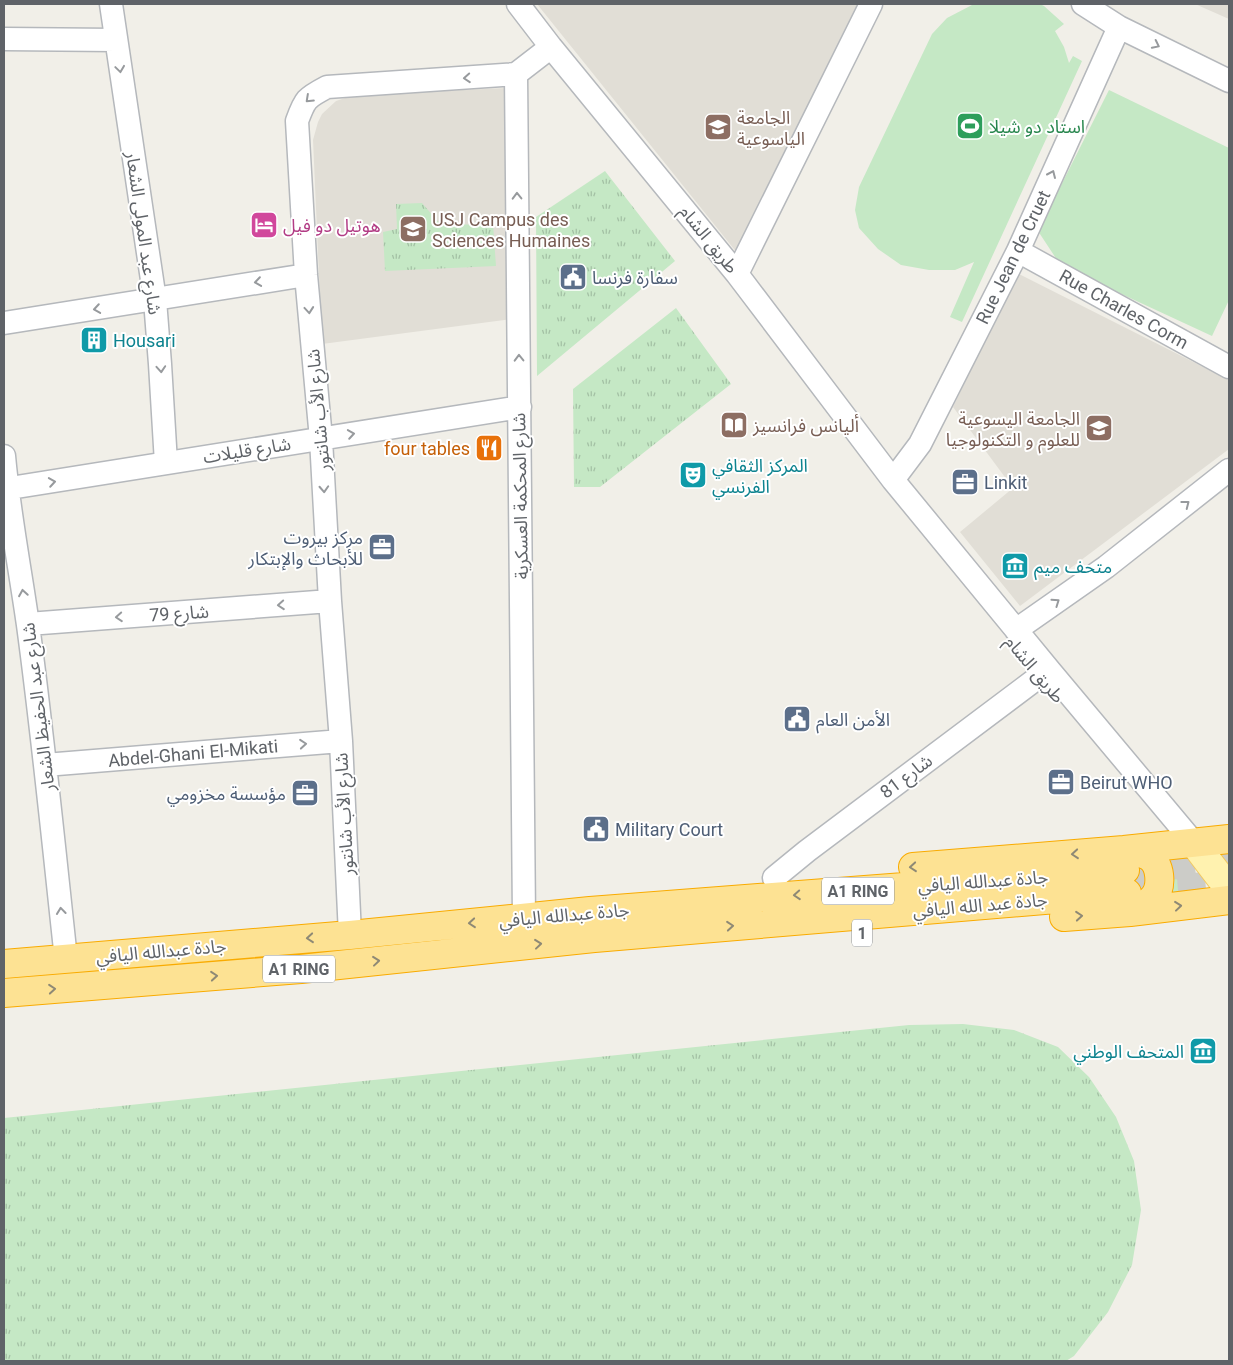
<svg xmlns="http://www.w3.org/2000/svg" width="1233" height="1365" font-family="Roboto,'Noto Sans Arabic',sans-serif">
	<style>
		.education { fill: #e1ded6 }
		.grass { fill: #c5e8c5 }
		.park { fill: url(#park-tufts) }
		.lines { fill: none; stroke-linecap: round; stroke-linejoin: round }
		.highway-tunnel { stroke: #ccccc8; stroke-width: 28; stroke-dasharray: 28 14; stroke-linecap: butt }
		.minor-casing { stroke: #b5b8bc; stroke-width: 25 }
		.major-casing { stroke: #f2c960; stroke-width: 30 }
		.highway-casing { stroke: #f9ab00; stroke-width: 30 }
		.minor { stroke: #fff; stroke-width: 22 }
		.major { stroke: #fff2af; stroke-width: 28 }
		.highway { stroke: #fde293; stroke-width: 28 }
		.oneway { stroke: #979a9d }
		.oneway2 { stroke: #8e8975 }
		.labels { text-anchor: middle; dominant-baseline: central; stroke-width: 4; stroke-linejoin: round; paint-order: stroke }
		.shield { fill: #fff; stroke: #8f9295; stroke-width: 1 }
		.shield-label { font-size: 16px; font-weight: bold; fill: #5f6368 }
		.education-label { font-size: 18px; fill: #785e54; stroke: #fff; text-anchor: start }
		.leisure-label { font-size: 18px; fill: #27864d; stroke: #fff; text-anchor: start }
		.hotel-label { font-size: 18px; fill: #b23c85; stroke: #fff; text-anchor: start }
		.street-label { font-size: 18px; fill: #5f6368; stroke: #fff }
		.service-label { font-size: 18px; fill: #4e5e75; stroke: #fff; text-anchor: start }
		.culture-label { font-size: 18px; fill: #0d838f; stroke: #fff; text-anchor: start }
		.food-label { font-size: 18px; fill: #c56008; stroke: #fff; text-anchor: end }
	</style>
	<defs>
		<pattern id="park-tufts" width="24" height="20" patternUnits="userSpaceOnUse" patternTransform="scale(1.25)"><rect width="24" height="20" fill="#c5e8c5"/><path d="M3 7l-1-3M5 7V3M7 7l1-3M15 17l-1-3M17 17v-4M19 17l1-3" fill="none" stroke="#a3c0a4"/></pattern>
	</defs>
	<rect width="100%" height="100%" fill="#f1efe8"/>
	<path class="education" d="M537 4H862L738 254Z
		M1195 4H1229V19Z
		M506 88 511 319 322 344 313 140 318 122 322 114 336 101 354 95Z
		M1017 273 1229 380V449L1020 606 960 532 1013 488 953 407Z"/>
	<path class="grass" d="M985 4H1040L1044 6 1064 24 1055 31 1064 47 1069 63 1073 56 1082 61 962 322 950 317 974 262 955 270H929L901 265 878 249 859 228 855 210 859 187 932 34 947 18 972 5Z
		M1109 90 1229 148V300L1212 336 1061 266 1038 231Z
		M1168 857C1182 865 1196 875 1190 893L1172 895 1168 886Z"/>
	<path class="park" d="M605 171 675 261 537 376 536 217Z
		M422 203 441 225 493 224 496 266 385 271 383 232 397 229 396 204Z
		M676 308 731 384 600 487H574L573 389Z
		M963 1024 1014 1030 1058 1047 1089 1077 1116 1117 1134 1161 1141 1210 1132 1265 1108 1312 1074 1356 1066 1361H4V1118L909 1025Z"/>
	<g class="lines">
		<path class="highway-tunnel" d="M1125 870 1229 860
			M1136 892 1229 884"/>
		<g class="minor-casing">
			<path id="minor" d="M111 4 155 300 160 364 166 463
				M518 4 551 47 737 274 893 480 1050 671 1194 843
				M1083 4 1119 27 1229 81
				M4 39 116 40
				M516 74 524 918
				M516 74 551 47
				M1018 251 1229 367
				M737 274 871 4
				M4 323 306 275
				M4 456C9 513 20 568 28 625 43 736 54 848 66 959
				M893 480 920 444 1018 251 1119 27
				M4 489 520 407
				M28 624 330 601
				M1016 630 1106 567 1229 470
				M45 765 341 741
				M774 878 807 851 1040 676
				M350 935 341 741 330 601 321 439 306 275 297 121C305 99 306 98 327 87L516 74"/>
		</g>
		<g class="major-casing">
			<path id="major" d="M1194 843 1229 889"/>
		</g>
		<g class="highway-casing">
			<path id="highway" d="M1125 850C1132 852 1141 852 1148 856 1161 863 1163 887 1153 898 1148 904 1137 908 1130 912
				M913 867 1124 850 1229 839
				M1064 917 1130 912 1229 900
				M4 964 350 935 590 911 1125 870
				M4 993 301 969 594 938 1127 893"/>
		</g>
		<use href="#minor" class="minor"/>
		<use href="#major" class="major"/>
		<use href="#highway" class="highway"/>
	</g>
	<defs><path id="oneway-chevron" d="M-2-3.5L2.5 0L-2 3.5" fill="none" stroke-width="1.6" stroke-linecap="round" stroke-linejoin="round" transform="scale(1.25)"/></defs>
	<g class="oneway">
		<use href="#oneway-chevron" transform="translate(1156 45) rotate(26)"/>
		<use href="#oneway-chevron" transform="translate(120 69) rotate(82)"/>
		<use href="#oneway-chevron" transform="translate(467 78) rotate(176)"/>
		<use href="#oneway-chevron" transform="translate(309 99) rotate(137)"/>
		<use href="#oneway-chevron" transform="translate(1052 174) rotate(-66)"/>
		<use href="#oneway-chevron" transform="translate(517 196) rotate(-91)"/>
		<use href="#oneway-chevron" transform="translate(258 282) rotate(172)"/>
		<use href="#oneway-chevron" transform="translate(97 309) rotate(171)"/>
		<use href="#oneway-chevron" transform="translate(309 310) rotate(85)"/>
		<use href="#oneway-chevron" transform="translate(519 358) rotate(-91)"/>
		<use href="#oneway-chevron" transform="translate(161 369) rotate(86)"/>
		<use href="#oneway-chevron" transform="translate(351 434) rotate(-9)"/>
		<use href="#oneway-chevron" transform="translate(52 482) rotate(-9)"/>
		<use href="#oneway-chevron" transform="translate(324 489) rotate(87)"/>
		<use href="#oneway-chevron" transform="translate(1186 504) rotate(-38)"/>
		<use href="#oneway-chevron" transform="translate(23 593) rotate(-99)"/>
		<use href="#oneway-chevron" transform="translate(1056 602) rotate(-35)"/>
		<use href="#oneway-chevron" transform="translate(281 605) rotate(176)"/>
		<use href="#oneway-chevron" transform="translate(119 617) rotate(176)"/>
		<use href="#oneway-chevron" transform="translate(303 744) rotate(-5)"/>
		<use href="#oneway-chevron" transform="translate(61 911) rotate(-96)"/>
	</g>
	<g class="oneway2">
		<use href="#oneway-chevron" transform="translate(1075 854) rotate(175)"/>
		<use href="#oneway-chevron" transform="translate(913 867) rotate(175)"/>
		<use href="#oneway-chevron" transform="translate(797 895) rotate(176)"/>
		<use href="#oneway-chevron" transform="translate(1178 906) rotate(-6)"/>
		<use href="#oneway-chevron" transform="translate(1079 916) rotate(-5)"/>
		<use href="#oneway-chevron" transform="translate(472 923) rotate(175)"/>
		<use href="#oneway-chevron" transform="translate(730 926) rotate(-5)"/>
		<use href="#oneway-chevron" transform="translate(310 938) rotate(175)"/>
		<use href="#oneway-chevron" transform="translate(538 944) rotate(-6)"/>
		<use href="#oneway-chevron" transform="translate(376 961) rotate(-6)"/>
		<use href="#oneway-chevron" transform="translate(214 976) rotate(-5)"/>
		<use href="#oneway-chevron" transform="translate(52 989) rotate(-5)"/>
	</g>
	<defs>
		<g id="stadium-square" transform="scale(1.4375)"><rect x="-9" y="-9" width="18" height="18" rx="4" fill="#2e9e5b" stroke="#fff"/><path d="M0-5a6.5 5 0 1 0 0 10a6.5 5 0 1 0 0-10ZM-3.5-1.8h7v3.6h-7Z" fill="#fff"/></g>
		<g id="university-square" transform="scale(1.4375)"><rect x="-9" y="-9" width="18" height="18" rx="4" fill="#8d6e63" stroke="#fff"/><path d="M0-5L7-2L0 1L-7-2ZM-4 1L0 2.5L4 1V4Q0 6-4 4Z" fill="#fff"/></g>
		<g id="hotel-square" transform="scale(1.4375)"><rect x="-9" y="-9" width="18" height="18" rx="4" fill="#d1479c" stroke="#fff"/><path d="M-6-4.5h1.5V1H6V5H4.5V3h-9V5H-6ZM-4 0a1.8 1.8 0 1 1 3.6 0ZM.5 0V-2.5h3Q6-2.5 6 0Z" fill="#fff"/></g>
		<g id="civic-square" transform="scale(1.4375)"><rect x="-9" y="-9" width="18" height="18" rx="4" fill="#5c6f8a" stroke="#fff"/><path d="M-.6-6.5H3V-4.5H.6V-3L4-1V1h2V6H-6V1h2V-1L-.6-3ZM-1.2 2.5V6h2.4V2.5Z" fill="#fff"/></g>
		<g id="building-square" transform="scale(1.4375)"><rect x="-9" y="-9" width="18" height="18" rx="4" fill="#0f9aa8" stroke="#fff"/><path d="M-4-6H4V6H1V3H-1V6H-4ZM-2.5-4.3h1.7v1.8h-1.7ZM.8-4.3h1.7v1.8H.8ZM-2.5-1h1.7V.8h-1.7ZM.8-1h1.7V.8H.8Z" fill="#fff"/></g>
		<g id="library-square" transform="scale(1.4375)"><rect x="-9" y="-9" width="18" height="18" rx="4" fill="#8d6e63" stroke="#fff"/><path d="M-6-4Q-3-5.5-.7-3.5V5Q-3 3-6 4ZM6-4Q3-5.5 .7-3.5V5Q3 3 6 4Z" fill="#fff"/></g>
		<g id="restaurant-square" transform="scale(1.4375)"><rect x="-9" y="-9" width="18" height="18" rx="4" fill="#e8710a" stroke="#fff"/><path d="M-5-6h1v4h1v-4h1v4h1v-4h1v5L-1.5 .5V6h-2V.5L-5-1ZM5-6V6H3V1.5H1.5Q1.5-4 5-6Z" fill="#fff"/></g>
		<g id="theatre-square" transform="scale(1.4375)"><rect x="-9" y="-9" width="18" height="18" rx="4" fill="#0f9aa8" stroke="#fff"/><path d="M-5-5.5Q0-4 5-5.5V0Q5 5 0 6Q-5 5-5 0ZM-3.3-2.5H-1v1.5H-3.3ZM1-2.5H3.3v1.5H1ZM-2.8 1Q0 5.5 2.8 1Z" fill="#fff"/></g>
		<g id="office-square" transform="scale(1.4375)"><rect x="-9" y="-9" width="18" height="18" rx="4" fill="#5c6f8a" stroke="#fff"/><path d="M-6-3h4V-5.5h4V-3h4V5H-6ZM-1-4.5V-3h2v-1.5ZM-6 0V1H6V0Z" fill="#fff"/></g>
		<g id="museum-square" transform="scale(1.4375)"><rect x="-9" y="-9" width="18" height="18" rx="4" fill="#0f9aa8" stroke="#fff"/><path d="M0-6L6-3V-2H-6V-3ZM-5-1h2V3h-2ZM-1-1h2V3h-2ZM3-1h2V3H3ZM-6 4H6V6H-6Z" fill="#fff"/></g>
	</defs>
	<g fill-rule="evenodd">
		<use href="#stadium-square" x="970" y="126"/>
		<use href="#university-square" x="718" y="127"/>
		<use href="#hotel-square" x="264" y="225"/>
		<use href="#university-square" x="413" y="229"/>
		<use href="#civic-square" x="573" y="277"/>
		<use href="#building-square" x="94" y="340"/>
		<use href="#library-square" x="734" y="425"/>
		<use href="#university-square" x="1099" y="428"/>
		<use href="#restaurant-square" x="489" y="448"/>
		<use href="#theatre-square" x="693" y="475"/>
		<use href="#office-square" x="965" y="482"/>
		<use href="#office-square" x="382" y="547"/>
		<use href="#museum-square" x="1015" y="566"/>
		<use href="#civic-square" x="797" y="719"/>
		<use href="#office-square" x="1061" y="782"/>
		<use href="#office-square" x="305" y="793"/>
		<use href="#civic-square" x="596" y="829"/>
		<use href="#museum-square" x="1203" y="1051"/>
	</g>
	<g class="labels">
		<g class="shield">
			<rect x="822" y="877.5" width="72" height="27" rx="4"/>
			<rect x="852" y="919.5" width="20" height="27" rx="4"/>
			<rect x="263" y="955.5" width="72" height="27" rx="4"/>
		</g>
		<g class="shield-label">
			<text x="858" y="891">A1 RING</text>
			<text x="862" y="933">1</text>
			<text x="299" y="969">A1 RING</text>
		</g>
		<g class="education-label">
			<text x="737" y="117">الجامعة<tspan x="737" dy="21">الياسوعية</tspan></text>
			<text x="432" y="219">USJ Campus des<tspan x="432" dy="21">Sciences Humaines</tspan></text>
			<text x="1080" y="418" text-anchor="end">الجامعة اليسوعية<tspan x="1080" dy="21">للعلوم و التكنولوجيا</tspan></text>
			<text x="753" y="425">أليانس فرانسيز</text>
		</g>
		<g class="leisure-label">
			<text x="989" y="126">استاد دو شيلا</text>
		</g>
		<g class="hotel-label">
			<text x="283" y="225">هوتيل دو فيل</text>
		</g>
		<g class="street-label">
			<text transform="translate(144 233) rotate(82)">شارع عبد المولى الشعار</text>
			<text transform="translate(709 239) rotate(51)">طريق الشام</text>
			<text transform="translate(1013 257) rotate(-64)">Rue Jean de Cruet</text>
			<text transform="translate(1124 309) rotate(29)">Rue Charles Corm</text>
			<text transform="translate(318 410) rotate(-95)">شارع الأب شانتور</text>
			<text transform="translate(247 450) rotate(-9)">شارع قليلات</text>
			<text transform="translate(520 496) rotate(-91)">شارع المحكمة العسكرية</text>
			<text transform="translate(179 613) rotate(-4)">شارع 79</text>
			<text transform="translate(1035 669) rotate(50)">طريق الشام</text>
			<text transform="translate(38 707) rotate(-97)">شارع عبد الحفيظ الشعار</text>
			<text transform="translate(193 753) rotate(-5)">Abdel-Ghani El-Mikati</text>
			<text transform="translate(906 776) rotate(-37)">شارع 81</text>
			<text transform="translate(344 814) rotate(-93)">شارع الأب شانتور</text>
			<text transform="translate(983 881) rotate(-4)">جادة عبدالله اليافي</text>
			<text transform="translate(980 905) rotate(-5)">جادة عبد الله اليافي</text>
			<text transform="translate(564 915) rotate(-5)">جادة عبدالله اليافي</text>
			<text transform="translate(161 951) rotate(-5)">جادة عبدالله اليافي</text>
		</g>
		<g class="service-label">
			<text x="592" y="277">سفارة فرنسا</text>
			<text x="984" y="482">Linkit</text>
			<text x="363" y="537" text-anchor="end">مركز بيروت<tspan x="363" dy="21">للأبحاث والإبتكار</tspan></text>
			<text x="816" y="719">الأمن العام</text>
			<text x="1080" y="782">Beirut WHO</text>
			<text x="286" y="793" text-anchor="end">مؤسسة مخزومي</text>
			<text x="615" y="829">Military Court</text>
		</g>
		<g class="culture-label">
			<text x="113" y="340">Housari</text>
			<text x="712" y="465">المركز الثقافي<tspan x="712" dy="21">الفرنسي</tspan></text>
			<text x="1034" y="566">متحف ميم</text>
			<text x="1184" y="1051" text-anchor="end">المتحف الوطني</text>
		</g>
		<g class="food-label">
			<text x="470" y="448">four tables</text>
		</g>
	</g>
	<rect width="1233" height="1365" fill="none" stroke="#5f6368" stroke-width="10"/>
</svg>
